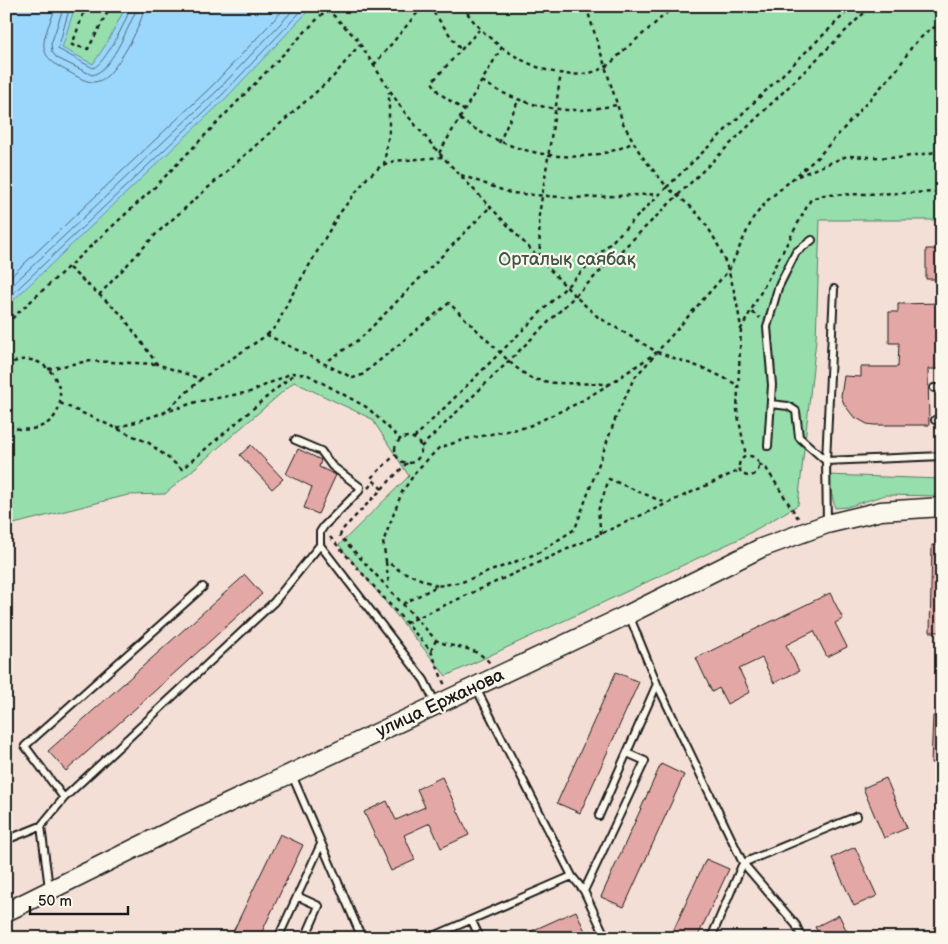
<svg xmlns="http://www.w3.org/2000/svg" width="948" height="944" font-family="'Balsamiq Sans',sans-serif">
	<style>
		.built { fill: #efcec8 }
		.green { fill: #96deac; stroke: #597d64 }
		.water { fill: #9bd7fc; stroke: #688ca2 }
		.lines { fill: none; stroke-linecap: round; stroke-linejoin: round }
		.shore { stroke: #4f6776; stroke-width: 1 }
		.building { fill: #e3a8a5; stroke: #1c1c1c }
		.lane-casing { stroke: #1c1c1c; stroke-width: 10 }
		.secondary-casing { stroke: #1c1c1c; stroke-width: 21 }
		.path { stroke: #1c1c1c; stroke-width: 2.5; stroke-dasharray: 4 4; stroke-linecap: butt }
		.lane { stroke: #fbf7ec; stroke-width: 6 }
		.secondary { stroke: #fbf7ec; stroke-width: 18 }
		.labels { text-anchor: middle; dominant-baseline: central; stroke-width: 4.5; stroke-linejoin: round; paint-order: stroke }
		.park-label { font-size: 18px; fill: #415647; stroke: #fbf7ec }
		.street-label { font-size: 18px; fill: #1c1c1c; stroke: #fbf7ec }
	</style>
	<rect width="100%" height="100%" fill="#f4dfd7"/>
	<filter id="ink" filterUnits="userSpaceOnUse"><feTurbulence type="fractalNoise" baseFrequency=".02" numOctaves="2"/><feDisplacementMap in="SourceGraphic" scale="10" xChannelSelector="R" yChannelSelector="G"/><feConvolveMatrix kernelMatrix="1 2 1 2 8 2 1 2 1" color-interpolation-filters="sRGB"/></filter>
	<g filter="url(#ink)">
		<path class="built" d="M932 821H942V938H934Z"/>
		<path class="green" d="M6 6H942V220H820L816 340 798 505 743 537 446 676 339 545 409 476 372 419 294 382 165 494 128 495 6 526Z
			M827 475 942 479V496L885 495 847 507 835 508Z"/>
		<path class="water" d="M6 6H75L62 48 93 64 107 43 126 6H313L225 99 6 307Z"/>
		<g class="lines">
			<path class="shore" d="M56 6C45 38 31 53 67 71 75 75 83 81 92 82 98 82 102 80 107 76 119 65 144 23 144 6
				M64 6 51 44 52 52 57 58 92 75C110 72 127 29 135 13L137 6
				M70 6 58 49 93 68C104 65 129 18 130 6
				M6 281 212 86 287 6
				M6 291 217 91 297 6
				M6 300 222 95 306 6"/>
		</g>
		<path class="building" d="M926 249H942V279H926Z
			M942 303V369H928L929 425H874L867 424 853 416 844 404 841 396 844 376 861 377V367H898L899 343H889V312H898V304Z
			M251 445 283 479 272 489 240 455Z
			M298 449 321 460 319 467 336 475 318 514 304 508 312 487 286 474Z
			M932 545H942V632H930Z
			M245 575 262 594 66 771 48 751Z
			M830 593 843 619 835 623 847 647 827 657 814 631 786 645 799 671 774 683 762 658 739 669 750 692 727 704 719 688 712 692 696 658Z
			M616 672 639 682 580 813 557 803Z
			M933 716H942V764L931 763Z
			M661 764 684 775 624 907 601 897Z
			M442 777 469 835 441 848 430 823 404 835 415 860 391 871 364 812 387 801 396 820 425 807 417 789Z
			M886 778 907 828 884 838 863 788Z
			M280 834 303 845 259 938H230Z
			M855 847 877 896 854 906 832 858Z
			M706 859 729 869 697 938H670Z
			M576 911 588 938H516Z
			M839 915 850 938H821L815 927Z"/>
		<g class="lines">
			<g class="lane-casing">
				<path id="lane" d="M934 388H942
					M771 404 788 406 796 411 799 437 826 461
					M935 420H942
					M295 440 321 451 332 466 360 487 359 491 324 526 320 532V545L424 680 436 704
					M768 446 772 385 767 327 778 288 796 252 812 240
					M826 461 834 289
					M827 522 826 461 942 456
					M203 587 25 746 64 798 274 602 320 545
					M629 615 657 684 743 863 796 925 802 938
					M476 688 572 876 584 891 606 938
					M292 775 362 938
					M599 816 657 684
					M6 840 41 826
					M49 888 41 826 64 798
					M584 891 645 761 627 753
					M297 896 319 906 305 938
					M472 921 480 938
					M278 938 321 844
					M429 938 572 876
					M711 938 743 863 857 816"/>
			</g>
			<g class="secondary-casing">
				<path id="secondary" d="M6 912 186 823 629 614 761 548 827 524 881 511 942 507"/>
			</g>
			<path class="path" d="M86 6 72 45 88 49 111 6
				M429 6 460 49
				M463 6C486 47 559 93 605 67 612 63 619 55 625 49 642 35 658 21 674 6
				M853 6 667 187C675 194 683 200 691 207 723 239 735 285 741 329L811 199 824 195 942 192
				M327 9 356 38 402 109 439 153 576 297 598 317 657 352 708 370 738 385
				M374 65 423 6
				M482 81C509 99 546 111 578 110 591 110 604 107 617 105
				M465 111 439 93 432 82 479 30
				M460 119C507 153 579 171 634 142
				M499 143 519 99
				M439 153 502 47
				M384 165 389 132V92
				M461 175 510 193 573 198 659 194
				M798 176 847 156 898 158 942 151
				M540 257 539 216 561 73
				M69 268 121 314 157 364 201 379 267 335 353 378 362 375 449 303 514 366 532 379 555 383 610 384 657 352 729 270 753 218 768 200 818 157 898 68 913 45 929 30 942 24
				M99 295 157 233 333 77 360 44
				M752 312 760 318
				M6 324 154 188 330 6
				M741 329 737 410 746 456
				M267 335 277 325 289 300 339 214 367 178 381 166 394 161 443 157
				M329 360 361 338 490 207
				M6 366C52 337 85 415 36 428 26 431 15 430 6 423
				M48 369 88 361 157 364
				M60 403 149 443 182 469 295 373
				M163 414 201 379
				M117 428 196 402 250 392 292 373 308 375 368 408 401 440
				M395 450a13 13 0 1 1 26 0a13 13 0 1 1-26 0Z
				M414 438 667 187 641 155 623 123 586 6
				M421 447 871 6
				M739 466a10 10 0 1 1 20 0a10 10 0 1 1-20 0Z
				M407 463 342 530 340 536 436 640C455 650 473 644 490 663L488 664
				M759 464 766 468 798 518
				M368 488 375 481
				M382 489 371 478 396 454
				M601 534 598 511 609 479 666 503
				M330 537 431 651 445 686
				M386 562 389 586
				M437 586 399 570 386 561 383 542 402 492 418 469 439 448 466 439 527 427 576 404 610 384
				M403 604 437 586 462 582 538 553 575 529 616 417 634 378 655 355
				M406 623 740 470
				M431 651 436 640"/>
			<use href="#lane" class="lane"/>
			<use href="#secondary" class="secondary"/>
		</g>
	</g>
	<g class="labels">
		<g class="park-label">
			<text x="567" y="259">Орталық саябақ</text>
		</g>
		<g class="street-label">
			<text transform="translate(440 703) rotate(-25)">улица Ержанова</text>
		</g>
	</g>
	<rect width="948" height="944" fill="none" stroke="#fbf7ec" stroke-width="25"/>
	<rect x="12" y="12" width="923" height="919" fill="none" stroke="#1c1c1c" stroke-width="2" filter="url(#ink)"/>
	<path d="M30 906v8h98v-8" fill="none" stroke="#1c1c1c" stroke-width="2.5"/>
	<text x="38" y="906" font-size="15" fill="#1c1c1c" stroke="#fbf7ec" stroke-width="4" paint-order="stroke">50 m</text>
</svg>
